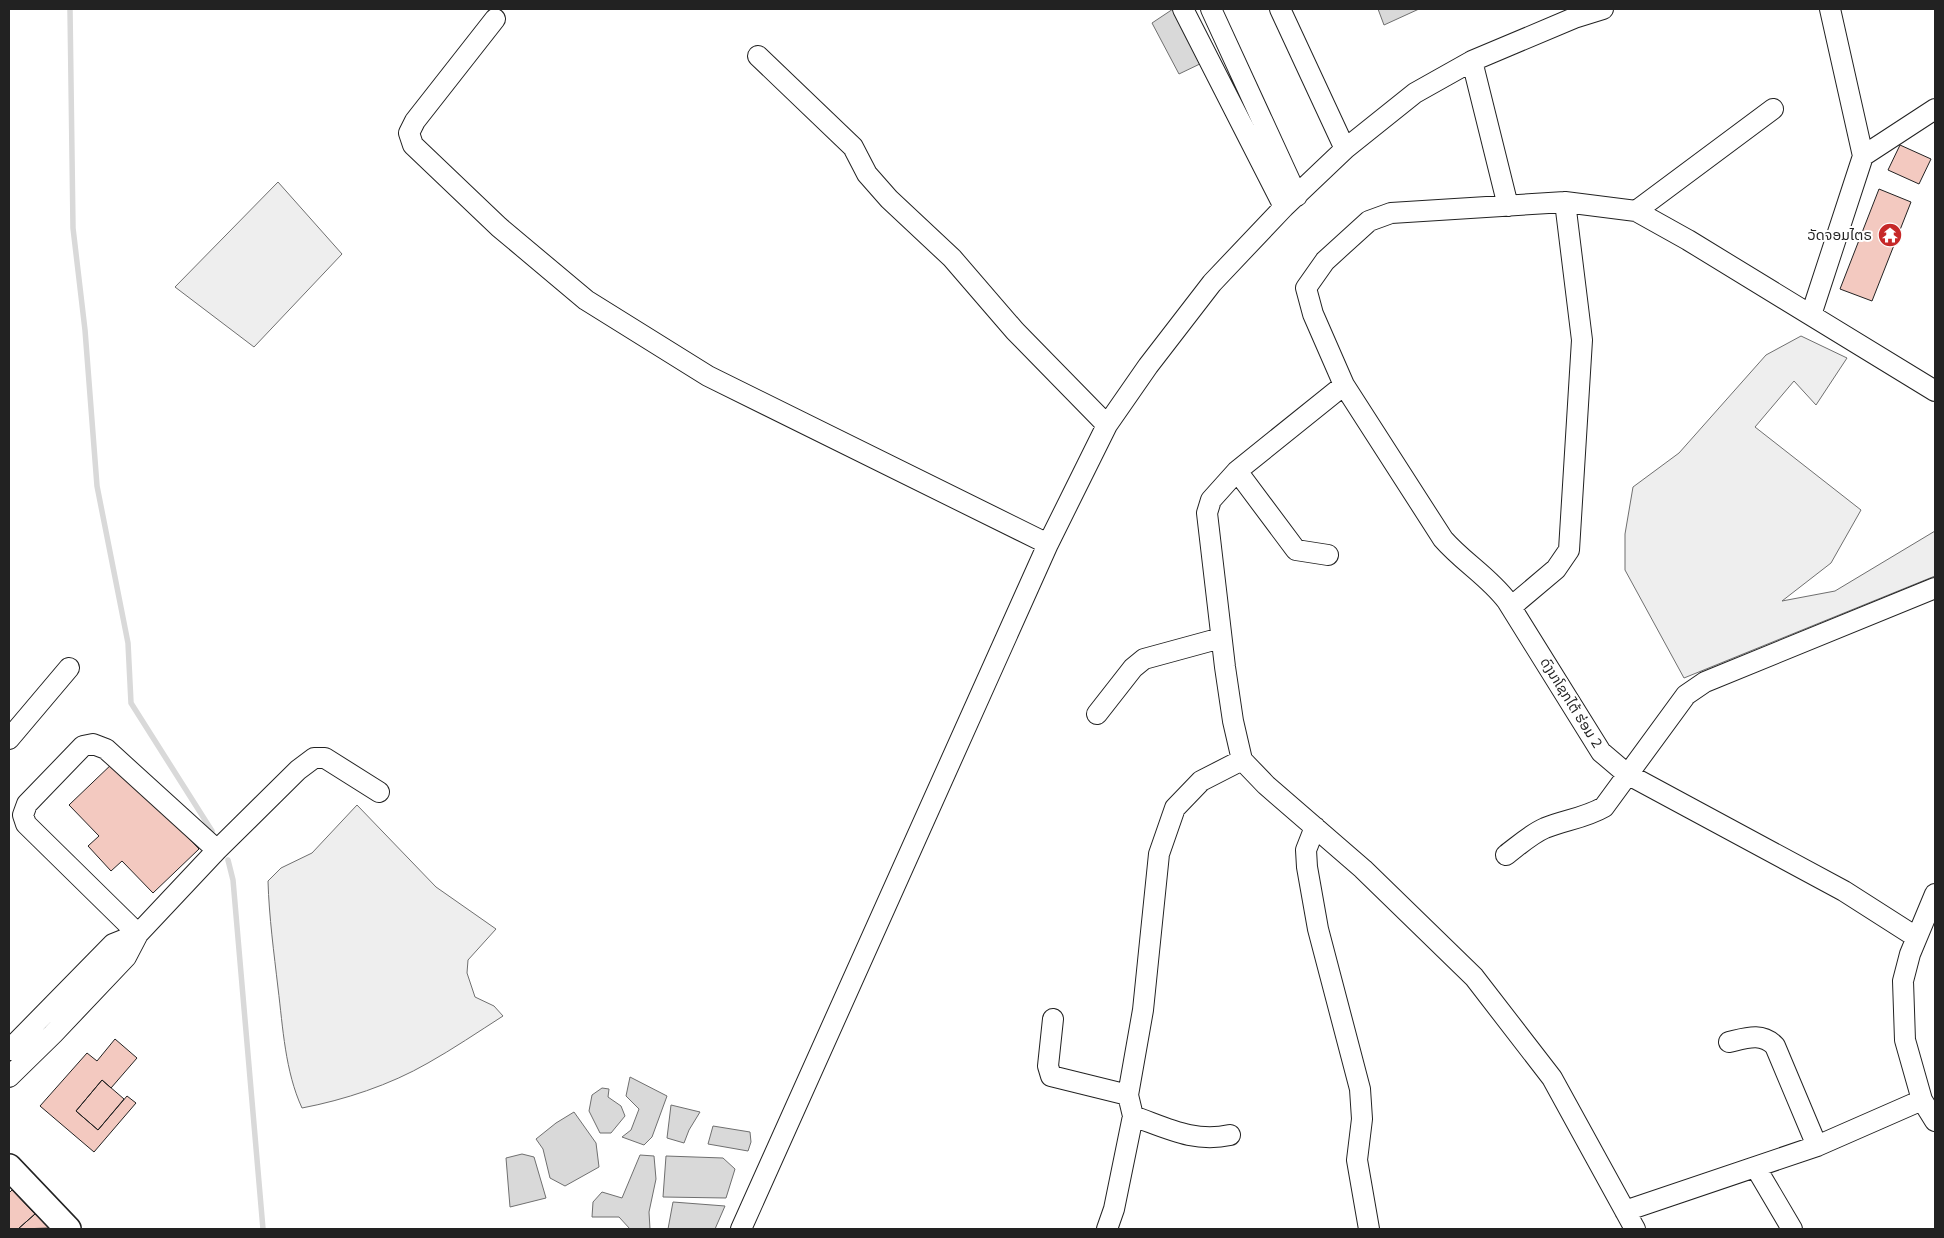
<svg xmlns="http://www.w3.org/2000/svg" width="1944" height="1238" font-family="'Nunito Sans','Noto Sans Lao',sans-serif">
	<style>
		.green { fill: #eee; stroke: #6f6f6f }
		.water { fill: #d9d9d9; stroke: #6f6f6f }
		.lines { fill: none; stroke-linecap: round; stroke-linejoin: round }
		.stream { stroke: #d9d9d9; stroke-width: 5.5 }
		.building { fill: #f3c9c0; stroke: #222 }
		.minor-casing { stroke: #222; stroke-width: 22 }
		.major-casing { stroke: #222; stroke-width: 28 }
		.minor { stroke: #fff; stroke-width: 20 }
		.major { stroke: #fff; stroke-width: 25 }
		.labels { text-anchor: middle; dominant-baseline: central; stroke-width: 4; stroke-linejoin: round; paint-order: stroke }
		.poi-label { font-size: 14px; fill: #222; stroke: #fff; text-anchor: end }
		.street-label { font-size: 14px; fill: #222; stroke: #fff }
	</style>
	<rect width="100%" height="100%" fill="#fff"/>
	<path class="green" d="M278 182 342 254 254 347 175 287Z
		M1801 336 1847 358 1816 405 1794 381 1755 427 1861 510 1831 563 1782 601 1835 591 1935 531V576L1684 678 1625 570V534L1633 487 1679 453 1766 355Z
		M357 805 436 887 496 929 468 960 467 973 475 997 494 1006 503 1016C478 1032 453 1049 428 1063 390 1085 344 1100 302 1108 285 1071 283 1028 278 988 274 953 269 917 268 881L281 868 312 853Z"/>
	<path class="water" d="M1173 9H1175L1204 62 1179 74 1152 23Z
		M1378 9H1419L1384 25Z
		M630 1077 667 1096 652 1137 644 1145 622 1137 631 1130 639 1109 626 1096Z
		M602 1088 609 1089 608 1097 621 1106 625 1116 611 1133H600L589 1111 592 1095Z
		M671 1105 700 1112 689 1130 684 1143 667 1138Z
		M574 1112 596 1143 599 1167 565 1186 550 1178 543 1149 536 1139 556 1123Z
		M713 1126 750 1132 751 1142 748 1151 708 1144Z
		M522 1154 534 1157 546 1198 510 1207 506 1158Z
		M640 1155 654 1156 656 1179 649 1212 650 1229H630L619 1217H592L593 1202 602 1192 622 1198Z
		M666 1156 723 1158 735 1169 726 1198 663 1197Z
		M673 1202 725 1206 715 1229H668Z"/>
	<g class="lines">
		<path class="stream" d="M70 9 73 228 85 330 97 486 128 643 131 703 212 831
			M228 860 233 880 263 1229"/>
	</g>
	<path class="building" d="M1900 145 1931 159 1919 184 1888 170Z
		M1879 189 1911 202 1872 301 1840 289Z
		M115 761 199 849 153 893 122 861 111 871 88 846 99 836 69 805Z
		M115 1039 137 1058 111 1088 102 1080 76 1111 98 1130 127 1096 136 1103 94 1152 40 1106 87 1053 97 1061Z
		M102 1080 124 1099 98 1130 76 1111Z
		M12 1190 35 1214 18 1229H9V1193Z
		M35 1214 51 1228 18 1229Z"/>
	<g class="lines">
		<g class="minor-casing">
			<path id="minor" d="M1183 9 1284 207
				M1211 9 1297 196
				M1280 9 1345 149
				M495 19 415 121 409 133 413 145 499 227 586 300 708 376 1048 544
				M758 56 853 147 867 174 889 199 952 258 1015 331 1107 425
				M1472 61 1508 206
				M1863 156 1935 109
				M1636 211 1773 109
				M1811 315 1863 156 1830 9
				M1344 385 1443 539C1463 562 1489 577 1507 601L1601 752 1627 774 1844 891 1916 937
				M1237 471 1296 550 1328 555
				M1511 607 1556 569 1569 550 1582 340 1565 202
				M1097 714 1133 668 1144 659 1221 638
				M9 739 69 668
				M1315 827 1306 850 1307 867 1318 929 1360 1089 1362 1119 1357 1160 1369 1229
				M1506 855C1518 846 1531 834 1545 828 1565 820 1585 818 1604 807L1686 695 1705 682 1935 588
				M1935 894 1910 954 1903 981 1905 1040 1922 1100 1935 1121
				M138 934 26 824 23 815 27 804 83 746 93 744 106 749 217 850
				M1053 1019 1048 1066 1051 1076 1128 1095
				M1729 1042C1746 1038 1762 1032 1775 1046L1817 1146
				M9 1050 113 944 138 934
				M9 1077 53 1034 126 957 138 934 217 850 298 770 314 758H325L379 792
				M1133 1116C1167 1128 1194 1143 1230 1135
				M1756 1168 1792 1229
				M1625 1211 1817 1146 1922 1100
				M741 1229 1048 544 1107 425 1148 366 1212 283 1284 207 1345 149 1415 93 1472 61 1574 18 1603 9
				M1107 1229 1114 1209 1133 1116 1128 1095 1143 1010 1159 854 1175 808 1201 781 1242 760
				M1635 1229 1552 1078 1474 977 1363 869 1266 785 1242 760 1233 721 1225 667 1207 513 1211 500 1237 471 1344 385 1313 314 1306 288 1325 261 1369 221 1391 213 1565 202 1636 211 1688 240 1935 391"/>
		</g>
		<g class="major-casing">
			<path id="major" d="M9 1167 68 1229"/>
		</g>
		<use href="#minor" class="minor"/>
		<use href="#major" class="major"/>
	</g>
	<defs>
		<g id="temple-disc" transform="scale(1.25)"><circle r="9.5" fill="#c62828" stroke="#fff"/><path d="M0-6L5-2H3V0L6.5 2.5H4V6H1.5V3h-3V6H-4V2.5H-6.5L-3 0V-2H-5Z" fill="#fff"/></g>
	</defs>
	<g fill-rule="evenodd">
		<use href="#temple-disc" x="1890" y="235"/>
	</g>
	<g class="labels">
		<g class="poi-label">
			<text x="1872" y="235">ວັດຈອມໄຕຣ</text>
		</g>
		<g class="street-label">
			<text transform="translate(1571 703) rotate(58)">ດົງນາໂຊກໄຕ້ ຮ່ອມ 2</text>
		</g>
	</g>
	<rect width="1944" height="1238" fill="none" stroke="#222222" stroke-width="20"/>
</svg>
